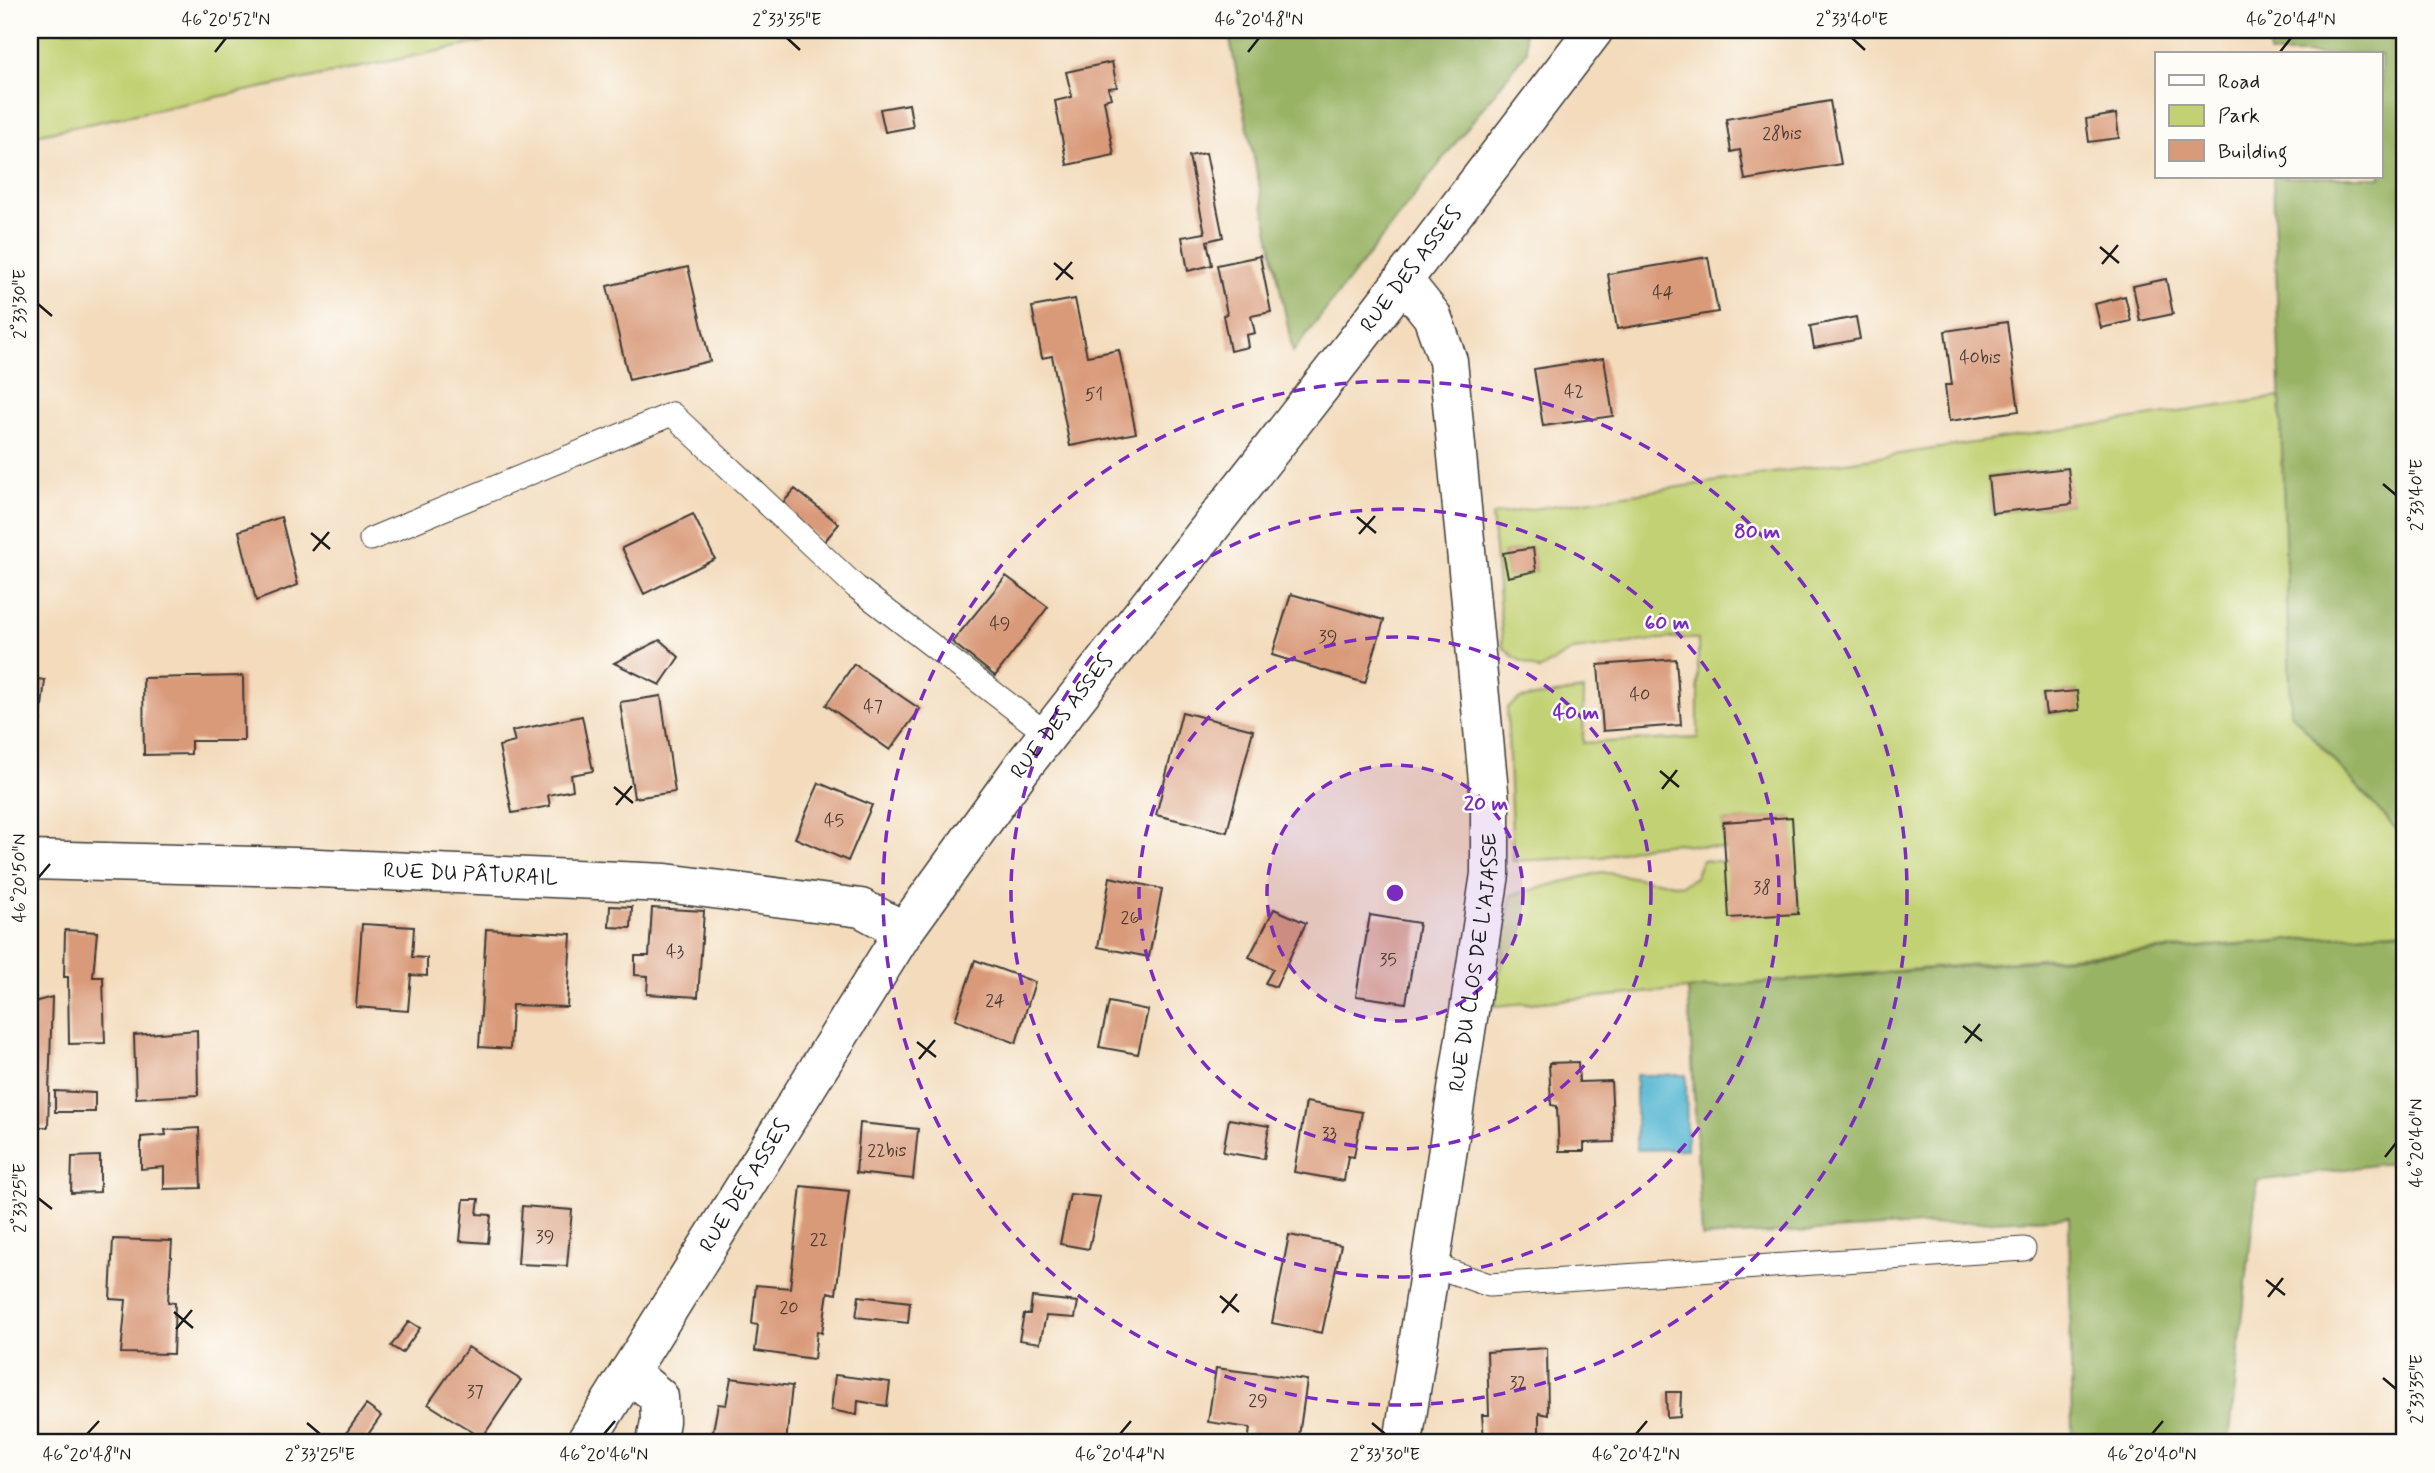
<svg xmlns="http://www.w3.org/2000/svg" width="2435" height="1473" font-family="Mynerve,sans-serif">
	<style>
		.green { fill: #c2d173; stroke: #6f7648; stroke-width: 2; fill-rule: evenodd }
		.forest { fill: #99b365; stroke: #5a6840; stroke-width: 2 }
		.water { fill: #53b6d2; stroke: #386977; stroke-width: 2 }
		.building { fill: #d99a79 }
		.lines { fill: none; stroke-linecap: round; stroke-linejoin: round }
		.lane-casing { stroke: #3c3934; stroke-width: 25 }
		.street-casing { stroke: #3c3934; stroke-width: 41 }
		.lane { stroke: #fff; stroke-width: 23 }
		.street { stroke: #fff; stroke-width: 38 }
		.ticks { fill: none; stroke: #1c1c1c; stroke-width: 2.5 }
		.ring { fill: none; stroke: #7b2cbf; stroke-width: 3.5; stroke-dasharray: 12 9 }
		.labels { text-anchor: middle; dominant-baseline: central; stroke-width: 5; stroke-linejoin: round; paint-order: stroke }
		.number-label { font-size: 18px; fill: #4b3c33 }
		.street-label { font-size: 21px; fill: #1c1c1c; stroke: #fdfcf7 }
		.centre { fill: #7b2cbf; stroke: #fdfcf7; stroke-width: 3.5 }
		.ring-label { font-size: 21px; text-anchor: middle; font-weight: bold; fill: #7b2cbf; stroke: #fdfcf7; stroke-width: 5; stroke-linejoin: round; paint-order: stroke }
		.neatline { fill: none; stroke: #1c1c1c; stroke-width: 2.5 }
		.ticks-label { font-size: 18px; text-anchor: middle; fill: #1c1c1c }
	</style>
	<rect width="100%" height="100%" fill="#fdfcf7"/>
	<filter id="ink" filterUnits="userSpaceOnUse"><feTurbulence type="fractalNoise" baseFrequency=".0143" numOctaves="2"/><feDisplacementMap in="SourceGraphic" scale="14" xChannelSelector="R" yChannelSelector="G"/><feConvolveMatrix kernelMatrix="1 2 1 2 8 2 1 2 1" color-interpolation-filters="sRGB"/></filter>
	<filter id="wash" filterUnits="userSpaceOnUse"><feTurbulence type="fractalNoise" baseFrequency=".00686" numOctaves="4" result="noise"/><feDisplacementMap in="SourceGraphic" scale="28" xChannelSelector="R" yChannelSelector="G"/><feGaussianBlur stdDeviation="1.57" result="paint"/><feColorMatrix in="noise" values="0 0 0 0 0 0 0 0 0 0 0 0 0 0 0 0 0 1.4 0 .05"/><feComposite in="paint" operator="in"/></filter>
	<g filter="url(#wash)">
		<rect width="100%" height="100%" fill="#f3dbbc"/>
		<path class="green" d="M30 30H540L30 136Z
			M2280 397 2291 713 2405 839V931L1974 964 1495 1006 1511 895 1602 872 1681 885 1695 877 1702 860 1726 862 1798 913 1791 817 1723 822 1725 849 1676 843 1646 846 1603 857 1513 861 1507 708 1520 699 1584 690 1583 743 1698 738V639L1670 638 1573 650 1539 670 1515 658 1503 647 1492 515ZM2067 468 2071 504 1992 513 1988 477ZM1532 548 1536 571 1508 576 1503 553ZM2077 691 2079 711 2046 714 2044 694Z"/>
		<path class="forest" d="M1228 30H1524L1527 51 1293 352Z
			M2269 30H2405V839L2291 713 2273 177H2381V54H2269Z
			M2405 931V1161L2257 1181 2229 1443H2072L2069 1217 1702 1237 1688 989Z"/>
		<path class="water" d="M1636 1075H1686L1687 1149 1636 1150Z"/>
		<g id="blocks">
			<path class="building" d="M1112 62 1117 87 1108 88 1111 98 1104 100 1114 155 1067 165 1055 101 1072 97 1066 72Z
				M1830 101 1841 164 1745 180 1740 150 1731 152 1726 119Z
				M909 104 913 127 885 132 880 109Z
				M2116 114 2119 138 2089 142 2086 119Z
				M1206 153 1223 237 1207 241 1212 265 1188 271 1182 237 1205 233 1189 156Z
				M1260 256 1271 312 1251 316 1255 333 1246 335 1248 347 1230 351 1223 315 1227 314 1217 265Z
				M1708 257 1718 312 1617 329 1608 274Z
				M688 267 710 361 629 380 607 286Z
				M2166 279 2173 314 2140 321 2133 286Z
				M2125 296 2131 321 2101 328 2095 304Z
				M1075 299 1087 356 1119 350 1136 433 1070 446 1052 356 1042 358 1032 307Z
				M1856 317 1860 339 1814 348 1810 326Z
				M2007 322 2019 411 1949 421 1945 385H1952L1945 331Z
				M1604 358 1613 416 1543 426 1534 369Z
				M2068 468 2072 504 1992 513 1988 477Z
				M795 489 839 524 824 542 779 507Z
				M693 514 715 559 644 594 622 548Z
				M281 517 298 585 256 601 239 531Z
				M1533 548 1536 571 1508 577 1503 553Z
				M1006 576 1048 607 995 676 952 642Z
				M1291 594 1384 620 1365 683 1272 655Z
				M660 640 679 657 660 685 614 663Z
				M1676 659 1681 725 1603 731 1598 665Z
				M854 664 920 709 890 750 826 705Z
				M243 676 244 741H191V754L144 755 143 678Z
				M30 678 45 680 38 741 30 740Z
				M2077 691 2079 710 2046 714 2043 694Z
				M661 696 675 792 634 798 620 702Z
				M1182 712 1253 730 1227 832 1156 815Z
				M582 716 593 771 571 775 573 790 548 795 550 806 512 813 499 746 515 742 512 731Z
				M819 783 872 805 848 861 795 838Z
				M1792 817 1798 914 1729 918 1723 822Z
				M1110 877 1162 889 1149 957 1098 947Z
				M610 906 632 907 631 928 609 927Z
				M652 908 704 911 698 997 647 994 648 976 635 975V956H649Z
				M1274 909 1306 923 1276 987 1265 983 1273 969 1249 957Z
				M1370 915 1419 923 1406 1003 1356 996Z
				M362 924 414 927 412 957 427 958V976L411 975 408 1011 356 1007Z
				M486 929 571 934 567 1007 512 1005 510 1049 479 1047Z
				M65 930 97 932 93 977H103L105 1043 69 1044 68 977H64Z
				M975 960 1035 982 1016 1043 955 1020Z
				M52 997 48 1127H30V1003Z
				M1109 1002 1148 1010 1138 1054 1099 1047Z
				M197 1030 198 1095 136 1098 134 1035Z
				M1578 1062 1579 1082 1611 1081 1614 1142 1584 1143V1151H1559L1557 1109V1106L1551 1105 1549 1063Z
				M55 1091 95 1093V1112H55Z
				M1306 1102 1362 1112 1354 1157 1348 1156 1344 1181 1294 1172Z
				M1229 1119 1269 1126 1264 1159 1223 1152Z
				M860 1123 918 1129 913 1179 856 1173Z
				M199 1128 201 1188 164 1189V1167L141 1169V1137L166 1135 165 1130Z
				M100 1156V1192L71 1193 72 1157Z
				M801 1186 849 1191 836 1294 828 1292 822 1333 817 1331 814 1359 755 1351 758 1325 752 1324 756 1285 790 1288Z
				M1070 1194 1100 1197 1089 1249 1060 1244Z
				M464 1199H479L477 1214 491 1215 488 1243 460 1241Z
				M522 1206 572 1210 567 1266 518 1264Z
				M1289 1235 1341 1245 1322 1333 1272 1323Z
				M113 1239 172 1241 168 1302 175 1303 173 1354 121 1353 126 1300 110 1299Z
				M859 1296 910 1302 908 1323 856 1317Z
				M1032 1297 1078 1302 1075 1318 1046 1316 1040 1343 1019 1340 1024 1314H1030Z
				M409 1321 420 1328 402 1353 391 1346Z
				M468 1347 521 1380 482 1438 428 1404Z
				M1547 1348 1548 1415 1539 1413V1437L1484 1439 1482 1415H1489L1487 1352Z
				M1216 1368 1307 1380 1298 1443H1248L1250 1428 1208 1422Z
				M835 1375 890 1382 887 1406 858 1401 857 1415 831 1410Z
				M731 1378 792 1386 786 1443H766L712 1436 718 1404 726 1405Z
				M1666 1392H1681L1680 1417 1667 1418Z
				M366 1405 381 1416 362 1443H339Z"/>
		</g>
	</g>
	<g filter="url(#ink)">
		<use href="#blocks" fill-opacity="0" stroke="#3c3934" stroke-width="2"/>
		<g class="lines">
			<g class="lane-casing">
				<path id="lane" d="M371 539 672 414 856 587 1047 734
					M1432 1265 1489 1285 2024 1249"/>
			</g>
			<g class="street-casing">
				<g id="street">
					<path id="s1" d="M30 860 295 867 666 883 861 908 904 931"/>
					<path d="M629 1372 659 1397 660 1421 656 1443"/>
					<path id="s2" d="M585 1443 904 931 1023 766 1358 339 1594 30"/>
					<path id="s3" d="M1403 1443 1490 874V802L1448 361 1432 316 1403 280"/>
				</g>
			</g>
			<use href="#lane" class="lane"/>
			<use href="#street" class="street"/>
		</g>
	</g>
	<path class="ticks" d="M787 38 800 50M1852 38 1865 50M215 52 226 38M1248 52 1259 38M2280 52 2291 38M2100 247 2119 263M1054 263 1073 279M2102 264 2118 245M1056 280 1072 262M38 304 52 316M2383 484 2396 495M1357 517 1376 533M311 533 330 549M1359 534 1375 516M313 551 329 532M1660 771 1679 787M614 787 633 803M1662 789 1677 770M616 805 632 786M38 878 50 864M1963 1026 1982 1041M917 1042 936 1057M1965 1043 1980 1024M919 1059 935 1040M2385 1157 2396 1143M38 1198 52 1209M2266 1280 2285 1295M1220 1296 1239 1312M2268 1297 2283 1278M174 1312 193 1328M1222 1313 1237 1294M176 1329 192 1310M2383 1378 2396 1389M307 1423 320 1434M1372 1423 1385 1434M87 1434 99 1421M604 1434 615 1421M1120 1434 1131 1421M1636 1434 1647 1421M2152 1434 2163 1421"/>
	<circle cx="1395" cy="893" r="128" fill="#7b2cbf" fill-opacity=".12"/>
	<g class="ring">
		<circle cx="1395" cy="893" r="128"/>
		<circle cx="1395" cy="893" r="256"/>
		<circle cx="1395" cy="893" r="384"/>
		<circle cx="1395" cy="893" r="512"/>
	</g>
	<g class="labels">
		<g class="number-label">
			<text x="1782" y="134">28bis</text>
			<text x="1663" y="293">44</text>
			<text x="1980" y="358">40bis</text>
			<text x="1574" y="392">42</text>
			<text x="1094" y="395">51</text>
			<text x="1000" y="624">49</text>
			<text x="1328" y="637">39</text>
			<text x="1640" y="695">40</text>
			<text x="873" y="707">47</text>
			<text x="834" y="821">45</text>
			<text x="1762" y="888">38</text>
			<text x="1130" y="918">26</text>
			<text x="675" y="952">43</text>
			<text x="1388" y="960">35</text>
			<text x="995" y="1001">24</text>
			<text x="1329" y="1134">33</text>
			<text x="887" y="1151">22bis</text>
			<text x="545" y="1237">39</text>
			<text x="819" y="1240">22</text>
			<text x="789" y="1308">20</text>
			<text x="1518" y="1383">32</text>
			<text x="475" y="1392">37</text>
			<text x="1258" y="1401">29</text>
		</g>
		<g class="street-label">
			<text stroke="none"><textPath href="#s2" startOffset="1437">RUE DES ASSES</textPath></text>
			<text stroke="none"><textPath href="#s2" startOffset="870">RUE DES ASSES</textPath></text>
			<text stroke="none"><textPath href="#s1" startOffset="441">RUE DU PÂTURAIL</textPath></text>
			<text stroke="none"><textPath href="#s3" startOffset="486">RUE DU CLOS DE L'AJASSE</textPath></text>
			<text stroke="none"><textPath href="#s2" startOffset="303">RUE DES ASSES</textPath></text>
		</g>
	</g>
	<circle cx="1395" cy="893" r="10" class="centre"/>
	<g class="ring-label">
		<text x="1757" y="538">80 m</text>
		<text x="1667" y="629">60 m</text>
		<text x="1576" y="719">40 m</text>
		<text x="1486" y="810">20 m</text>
	</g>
	<rect width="2435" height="1473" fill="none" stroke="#fdfcf7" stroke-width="77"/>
	<rect x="2155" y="52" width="228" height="126" fill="#fdfcf7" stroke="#a3a29f" stroke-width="2"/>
	<rect x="2169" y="75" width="35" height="10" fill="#ffffff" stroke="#a3a29f" stroke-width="2"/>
	<text x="2218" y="88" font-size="21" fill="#1c1c1c">Road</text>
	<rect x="2169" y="105" width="35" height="21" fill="#c2d173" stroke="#a3a29f" stroke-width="2"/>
	<text x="2218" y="122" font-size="21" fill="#1c1c1c">Park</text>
	<rect x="2169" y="140" width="35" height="21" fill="#d99a79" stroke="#a3a29f" stroke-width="2"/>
	<text x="2218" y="158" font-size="21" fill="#1c1c1c">Building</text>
	<rect x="38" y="38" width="2358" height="1396" class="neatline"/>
	<g class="ticks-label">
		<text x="226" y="25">46°20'52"N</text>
		<text x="787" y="25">2°33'35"E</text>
		<text x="1259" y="25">46°20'48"N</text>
		<text x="1852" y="25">2°33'40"E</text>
		<text x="2291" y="25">46°20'44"N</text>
		<text transform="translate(19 304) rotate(-90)" y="6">2°33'30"E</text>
		<text transform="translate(2416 495) rotate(-90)" y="6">2°33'40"E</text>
		<text transform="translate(19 878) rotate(-90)" y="6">46°20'50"N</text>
		<text transform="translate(2416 1143) rotate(-90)" y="6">46°20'40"N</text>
		<text transform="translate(19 1198) rotate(-90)" y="6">2°33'25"E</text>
		<text transform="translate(2416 1389) rotate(-90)" y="6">2°33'35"E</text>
		<text x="87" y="1460">46°20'48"N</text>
		<text x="320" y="1460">2°33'25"E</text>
		<text x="604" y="1460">46°20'46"N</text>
		<text x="1120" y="1460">46°20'44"N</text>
		<text x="1385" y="1460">2°33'30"E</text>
		<text x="1636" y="1460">46°20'42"N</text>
		<text x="2152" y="1460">46°20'40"N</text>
	</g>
</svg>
